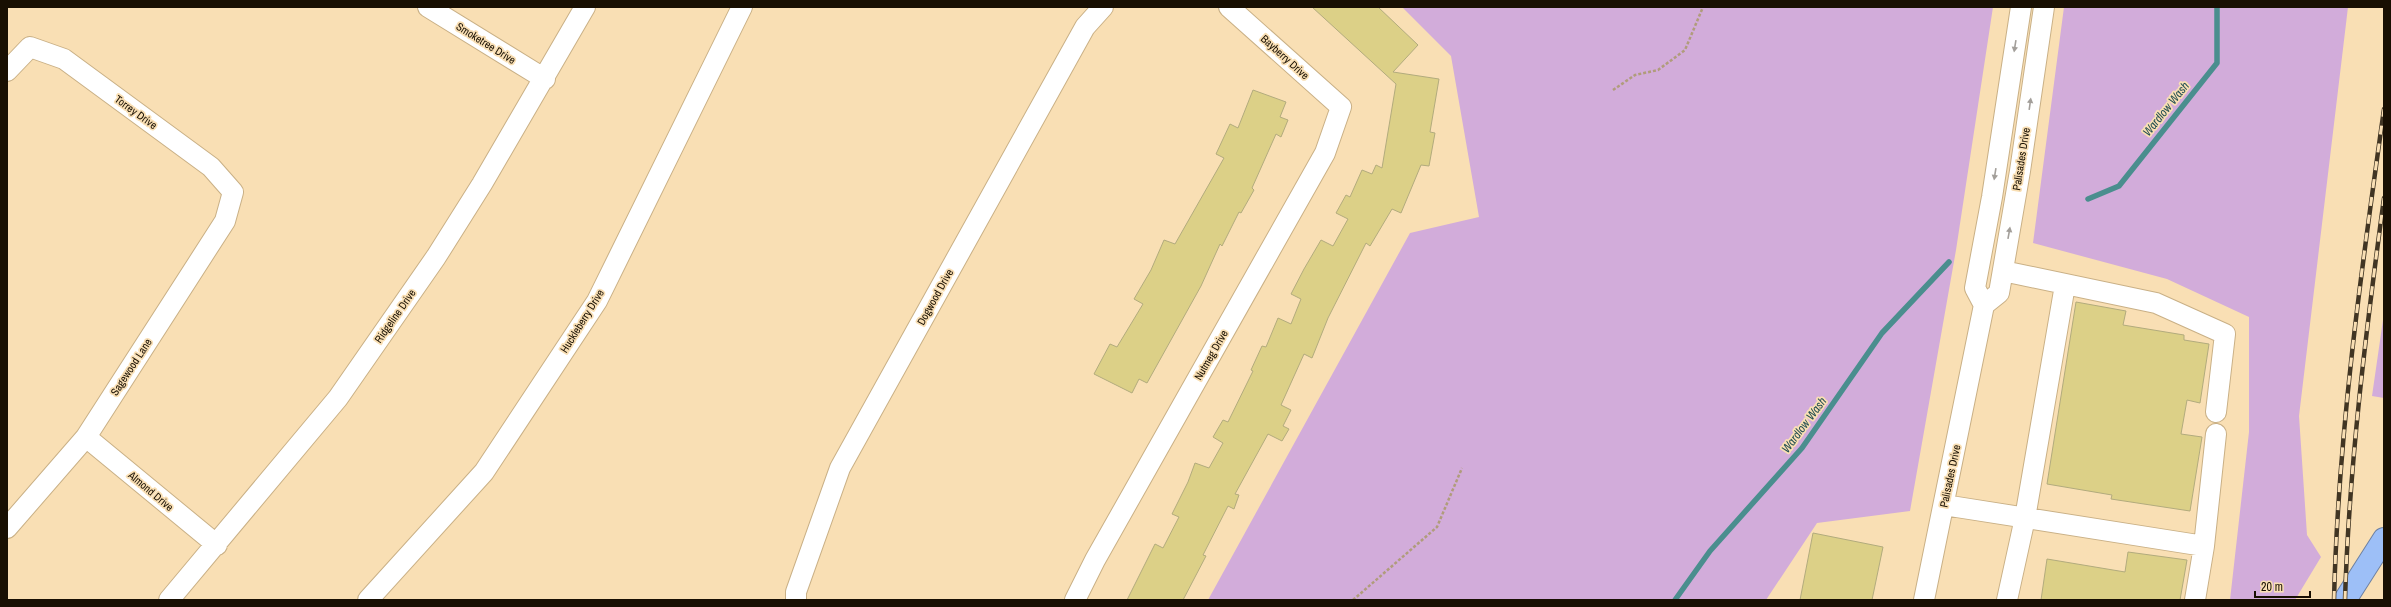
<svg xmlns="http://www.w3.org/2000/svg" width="2391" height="607" font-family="'Archivo Narrow',sans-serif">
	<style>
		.green { fill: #d2acda }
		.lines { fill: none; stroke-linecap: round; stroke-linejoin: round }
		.stream { stroke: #4a8e8e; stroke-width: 5.5 }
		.building { fill: #dcd087; stroke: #b2ab7d }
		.minor-casing { stroke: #c9b086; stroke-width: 22 }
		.highway-casing { stroke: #6e81a1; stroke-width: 24 }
		.path { stroke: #b09c7b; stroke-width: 2.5; stroke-dasharray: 3 2; stroke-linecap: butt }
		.minor { stroke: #fff; stroke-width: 20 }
		.highway { stroke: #9dbff7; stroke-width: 22 }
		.rail-casing { stroke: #413523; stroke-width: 4.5 }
		.rail { stroke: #f9dfb4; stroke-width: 3; stroke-dasharray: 9; stroke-linecap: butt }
		.oneway { fill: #a39f9a }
		.labels { text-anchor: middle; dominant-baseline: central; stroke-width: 3.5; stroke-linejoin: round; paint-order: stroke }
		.street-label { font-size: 11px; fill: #180f02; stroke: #f9dfb4 }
		.water-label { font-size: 12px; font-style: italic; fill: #214e51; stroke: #f9dfb4 }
	</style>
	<rect width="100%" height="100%" fill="#f9dfb4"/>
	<path class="green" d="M1402 7H1993L1956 250 1910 511 1817 523 1766 600H1208L1410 233 1479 217 1451 56Z
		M2064 7H2348L2299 416 2307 535 2321 557 2295 600H2230L2249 432V317L2167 279 2033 243Z
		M2384 313V398L2372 396Z"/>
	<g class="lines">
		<path class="stream" d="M2088 199 2119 186 2217 63V7
			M1675 600 1710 551 1802 448 1882 333 1949 262"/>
	</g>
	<path class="building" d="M1312 7H1378L1418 45 1393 72 1439 79 1430 132 1435 133 1429 166 1421 165 1401 213 1392 209 1370 246 1366 243 1328 318 1312 358 1304 354 1281 405 1291 410 1283 426 1289 429 1282 441 1268 434 1235 494 1239 495 1234 509 1228 506 1203 555 1206 556 1183 600H1127L1155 544 1163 548 1179 517 1172 514 1188 482 1195 463 1209 468 1223 443 1213 437 1223 420 1228 422 1253 371 1251 370 1262 346 1266 347 1278 318 1291 324 1301 299 1291 294 1304 269 1321 240 1333 246 1348 219 1336 213 1346 195 1350 197 1362 170 1372 174 1376 165 1382 168 1396 84Z
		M1253 90 1286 102 1280 117 1288 120 1281 137 1276 134 1252 188 1254 190 1241 213 1239 212 1222 246 1220 244 1201 286 1147 383 1139 379 1132 393 1094 374 1110 344 1117 347 1143 304 1134 299 1151 270 1164 240 1175 244 1224 158 1216 154 1230 124 1238 128Z
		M2076 302 2126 311 2123 325 2184 335V340L2209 344 2200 403 2187 400 2181 434 2202 437 2190 511 2111 499 2112 495 2047 484Z
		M1813 533 1883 547 1872 600H1800Z
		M2128 552 2187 560 2180 600H2041L2047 559 2125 572Z"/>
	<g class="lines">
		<g class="minor-casing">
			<path id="minor" d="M428 7 545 79
				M7 71 30 47 64 59 211 167 233 192 225 221 86 437 7 528
				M2003 271 2156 303 2225 334 2216 412
				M1984 305 1999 293 2020 171 2044 7
				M86 437 217 545
				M1944 505 2204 546 2216 434
				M169 600 338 398 436 257 482 184 585 7
				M368 600 484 472 597 301 742 7
				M796 600V592L840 468 1085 27 1103 7
				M1075 600 1095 560 1325 153 1341 107 1229 7
				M1924 600 1984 305 1975 288 1992 197 2021 7
				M2007 600 2025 518 2065 285
				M2195 600 2204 546"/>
		</g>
		<g class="highway-casing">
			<path id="highway" d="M2345 600 2384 539"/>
		</g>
		<path class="path" d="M1613 90 1635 75 1658 70 1685 50 1703 7
			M1353 600 1437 527 1462 468"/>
		<use href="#minor" class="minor"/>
		<use href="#highway" class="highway"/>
		<g class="rail-casing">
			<path id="rail" d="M2334 600C2338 436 2361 272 2384 109
				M2345 600C2349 466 2366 331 2384 198"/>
		</g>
		<use href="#rail" class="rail"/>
	</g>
	<defs><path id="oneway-solid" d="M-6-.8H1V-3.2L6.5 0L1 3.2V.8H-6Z"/></defs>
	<g class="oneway">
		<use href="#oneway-solid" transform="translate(2015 46) rotate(99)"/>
		<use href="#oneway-solid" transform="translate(2030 104) rotate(-82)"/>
		<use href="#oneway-solid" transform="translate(1995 174) rotate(99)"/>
		<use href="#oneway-solid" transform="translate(2009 233) rotate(-80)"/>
	</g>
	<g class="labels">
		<g class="street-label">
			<text transform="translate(486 43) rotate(32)">Smoketree Drive</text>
			<text transform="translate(1285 57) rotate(42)">Bayberry Drive</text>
			<text transform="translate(136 112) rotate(36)">Torrey Drive</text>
			<text transform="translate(2021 159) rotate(-81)">Palisades Drive</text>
			<text transform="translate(935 297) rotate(-61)">Dogwood Drive</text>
			<text transform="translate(395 316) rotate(-55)">Ridgeline Drive</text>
			<text transform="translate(582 321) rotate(-58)">Huckleberry Drive</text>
			<text transform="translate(1211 355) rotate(-60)">Nutmeg Drive</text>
			<text transform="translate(131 367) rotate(-57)">Sagewood Lane</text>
			<text transform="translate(1950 476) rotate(-78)">Palisades Drive</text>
			<text transform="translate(151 491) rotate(40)">Almond Drive</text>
		</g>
		<g class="water-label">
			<text transform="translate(2166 109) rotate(-51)">Wardlow Wash</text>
			<text transform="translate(1804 425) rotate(-53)">Wardlow Wash</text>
		</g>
	</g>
	<rect width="2391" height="607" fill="none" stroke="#180f02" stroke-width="16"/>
	<path d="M2255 591v6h55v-6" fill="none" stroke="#180f02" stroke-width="2"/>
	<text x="2261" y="591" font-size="12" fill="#180f02" stroke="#f9dfb4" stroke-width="3" paint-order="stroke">20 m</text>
</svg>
